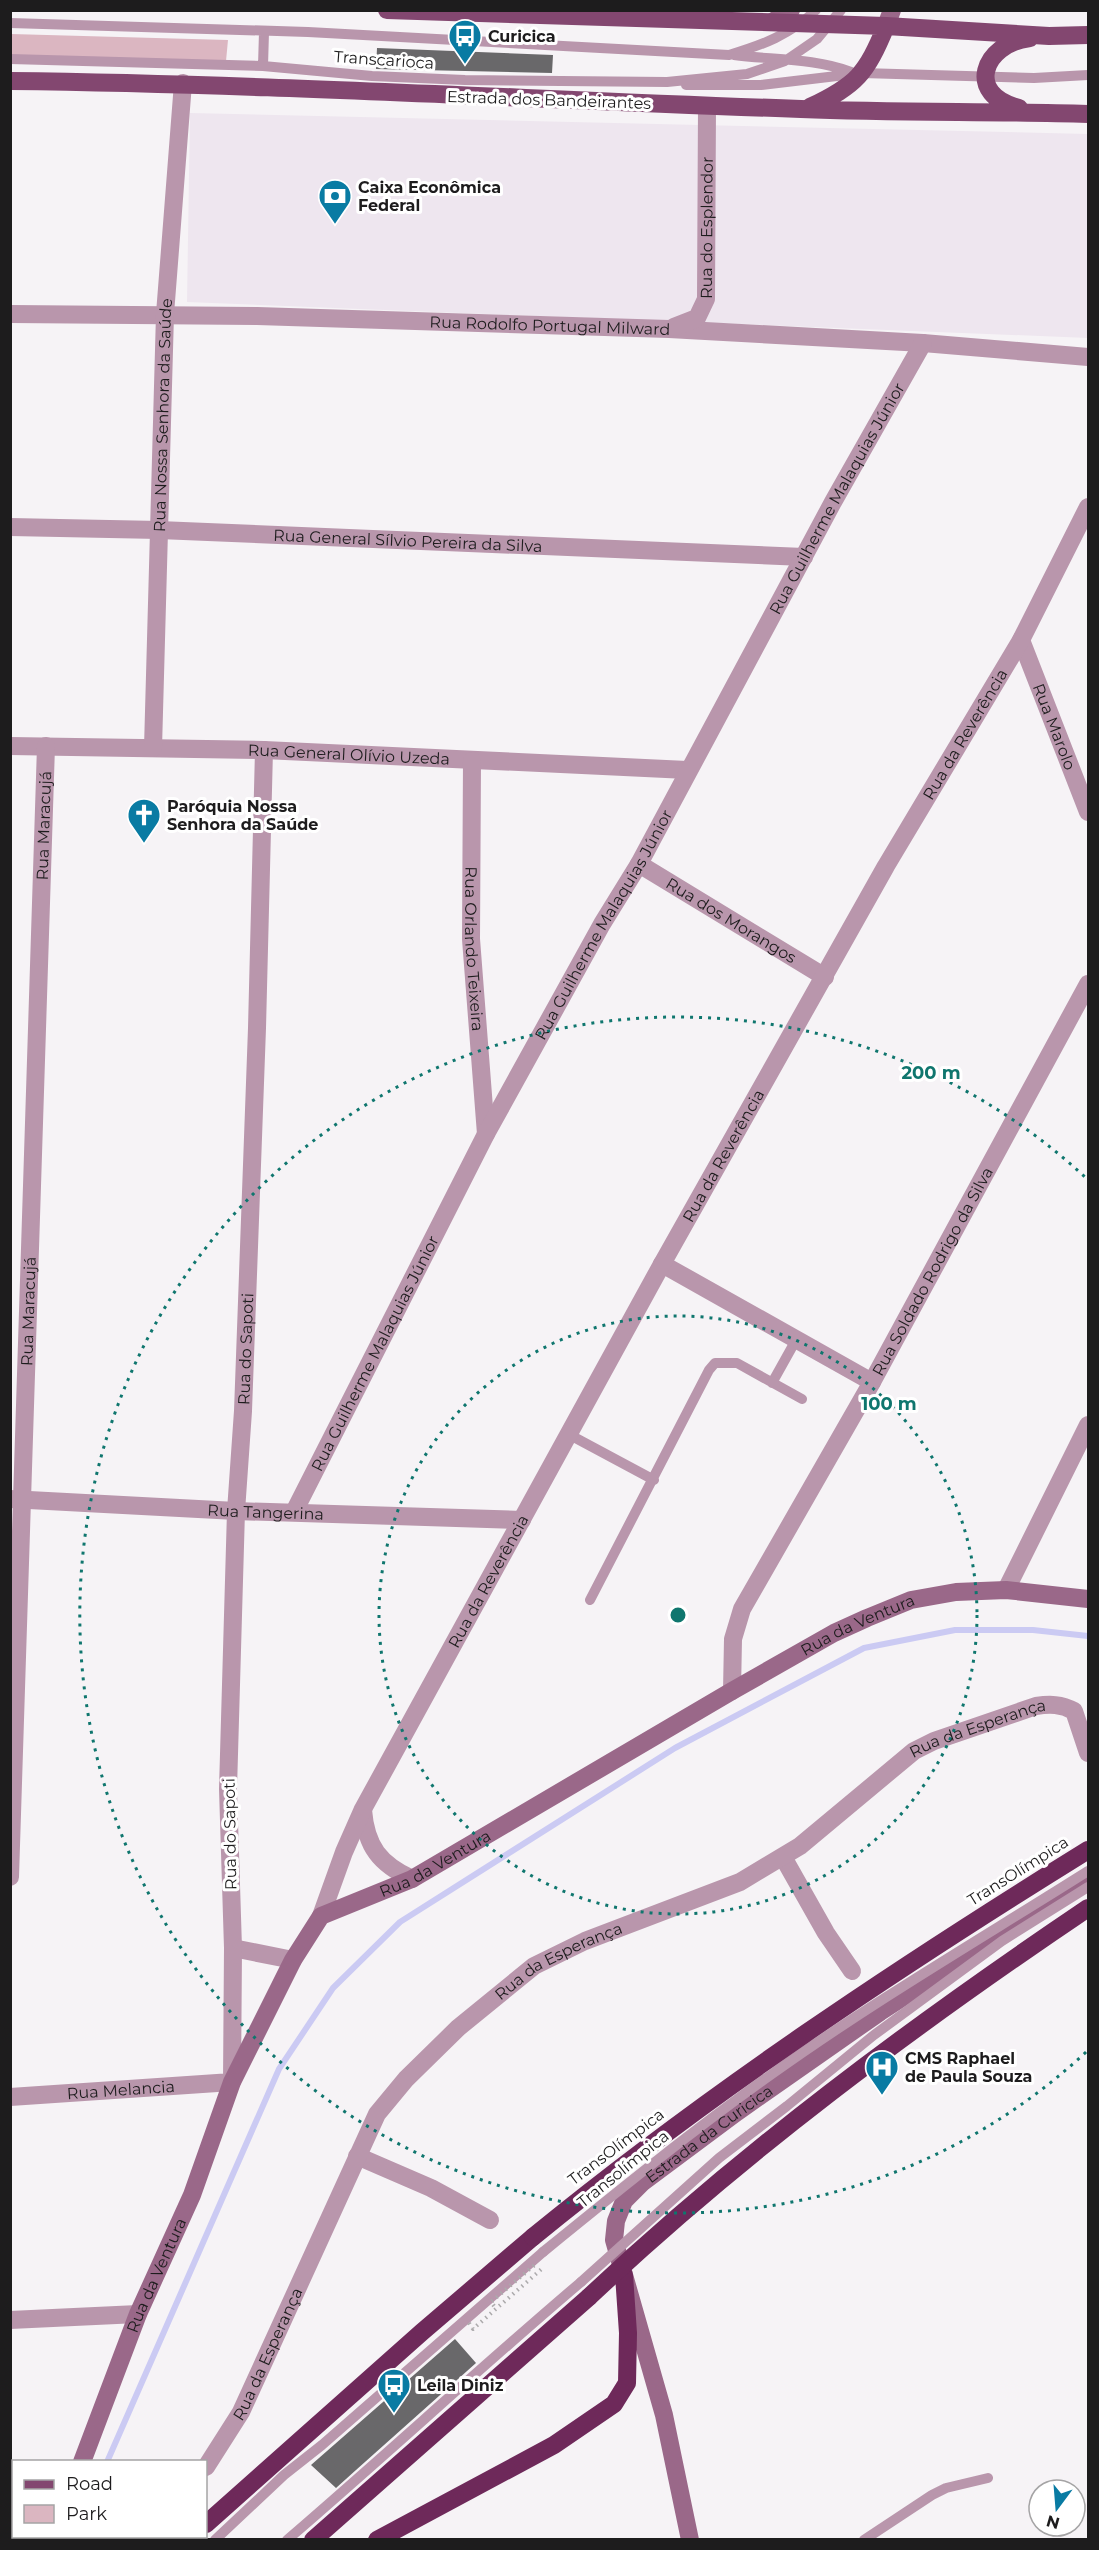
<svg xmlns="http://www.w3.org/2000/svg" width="1099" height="2550" font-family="Montserrat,sans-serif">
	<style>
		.built { fill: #eee6ef }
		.green { fill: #dbb6c1 }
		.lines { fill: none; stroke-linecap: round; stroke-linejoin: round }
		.stream { stroke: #cbcaf3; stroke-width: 6 }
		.building { fill: #69686a }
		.lane { stroke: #b996ac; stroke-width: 10 }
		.street { stroke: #b996ac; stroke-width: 18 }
		.secondary { stroke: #9a6889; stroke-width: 18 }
		.primary { stroke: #834770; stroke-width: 18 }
		.highway { stroke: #6e295a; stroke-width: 18 }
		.path-bridge { stroke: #acaaac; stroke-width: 4; stroke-dasharray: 1.5 4.5; stroke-linecap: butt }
		.lane-bridge { stroke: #b996ac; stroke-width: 10 }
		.highway-bridge { stroke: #6e295a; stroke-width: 18 }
		.ring { fill: none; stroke: #0f766e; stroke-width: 3; stroke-dasharray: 3 6 }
		.labels { text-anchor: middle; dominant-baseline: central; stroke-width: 6; stroke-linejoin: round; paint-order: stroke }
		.poi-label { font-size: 16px; font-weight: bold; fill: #1d1c1d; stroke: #fff; text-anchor: start }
		.street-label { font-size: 16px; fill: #1d1c1d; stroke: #fff }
		.centre { fill: #0f766e; stroke: #fff; stroke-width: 3 }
		.ring-label { font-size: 18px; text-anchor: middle; font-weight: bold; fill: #0f766e; stroke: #fff; stroke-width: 6; stroke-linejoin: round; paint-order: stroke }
	</style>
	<rect width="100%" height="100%" fill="#f6f3f6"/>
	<path class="built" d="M190 113 1088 134V338L187 302Z"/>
	<path class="green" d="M11 34 228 40 226 61 11 55Z"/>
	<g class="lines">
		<path class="stream" d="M107 2462 279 2069 333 1988 400 1922 675 1748 864 1648 955 1630H1033L1088 1636"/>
	</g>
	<path class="building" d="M377 48 553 55 552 73 376 69Z
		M455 2339 476 2363 356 2470 336 2488 311 2465Z"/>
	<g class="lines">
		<path class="lane" d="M10 23 308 32 729 55C762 45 790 35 816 10
			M734 55C772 60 815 58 851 72
			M10 59 263 66 372 76 465 80 667 82 747 74 785 61 817 39 841 10
			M263 66 264 32
			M686 85H761L862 73 1034 78 1088 75
			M772 1383 796 1340
			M570 1435 654 1480
			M590 1600 709 1370 715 1363H737L802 1399
			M215 2540 284 2475 322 2445 543 2252
			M287 2540C386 2455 482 2366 581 2282
			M864 2540 932 2495 946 2488 988 2478"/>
		<g class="street">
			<path id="s1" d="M10 314 257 316 669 329 923 343 1088 357"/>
			<path id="s2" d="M674 327 697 318 706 299 707 106"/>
			<path id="s3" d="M10 527 159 530 804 557"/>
			<path id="s4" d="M1021 640 1088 812"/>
			<path id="s5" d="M10 746 264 750 687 770"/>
			<path id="s6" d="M153 748 165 314 183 83"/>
			<path id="s7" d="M472 761 471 939 486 1134"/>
			<path id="s8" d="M639 864 825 977"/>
			<path d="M662 1264 872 1382"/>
			<path id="s9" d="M10 1499 236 1511 522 1520"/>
			<path id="s10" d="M294 1512 486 1134 602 924 639 864 833 502 923 343"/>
			<path d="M1006 1590 1088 1425"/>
			<path id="s11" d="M732 1691 733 1639 742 1609 872 1382 1088 984"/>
			<path d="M363 1810C366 1847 380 1864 412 1879"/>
			<path d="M783 1857 826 1933 852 1971"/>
			<path id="s12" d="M10 1877 46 746"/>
			<path id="s13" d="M321 1916 344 1852 363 1809 662 1264 886 866 1021 640 1088 507"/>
			<path d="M233 1948 293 1960"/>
			<path id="s14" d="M10 2097 232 2082 233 1948 228 1789 236 1511 243 1411 257 1028 264 750"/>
			<path d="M357 2156 431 2188 490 2220"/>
			<path d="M10 2320 138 2314"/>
			<path id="s15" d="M206 2467 241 2412 377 2114 406 2079 458 2028 534 1966 585 1941 740 1882 800 1846 914 1751 934 1741 1036 1706C1050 1704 1061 1704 1074 1711L1088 1753"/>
			<path d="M129 2536 135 2540"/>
			<path d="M147 2540 150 2536"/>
		</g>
		<g class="secondary">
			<path d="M772 22 791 10"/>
			<path d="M886 26 892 10"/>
			<path id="s16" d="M82 2462 138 2314 192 2195 232 2082 293 1960 321 1916 412 1879 732 1691 834 1633 867 1618 911 1600 956 1592 1006 1590 1088 1599"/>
			<path d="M48 2540 49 2536"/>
			<path id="s17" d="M690 2540 664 2415 614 2240 616 2221 624 2201 643 2182 737 2112 880 2012 1088 1878"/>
		</g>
		<path class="primary" d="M387 10 886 26 1049 36 1088 35
			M10 81C274 84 538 100 801 109 897 113 993 111 1088 114
			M810 107C857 85 866 74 886 26
			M1019 108C965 95 982 44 1030 38"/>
		<path class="highway" d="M206 2524 422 2332 533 2237
			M189 2540 192 2536
			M313 2540 589 2297
			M377 2540 554 2445 614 2404 627 2383 628 2333 624 2275"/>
		<path class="path-bridge" d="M494 2306 491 2302 537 2263
			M469 2323 473 2329 544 2267"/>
		<path class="lane-bridge" d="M543 2252C618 2191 693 2130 772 2074 874 2001 982 1938 1088 1871
			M581 2282 719 2158 787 2106 874 2035 1002 1941 1088 1887"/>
		<path class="highway-bridge" d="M533 2237C708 2094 896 1969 1088 1850
			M589 2297C743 2152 913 2026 1088 1908"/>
	</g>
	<g class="ring">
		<circle cx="678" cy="1615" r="299"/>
		<path d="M1086 2052A598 598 0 1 1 1086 1178"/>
	</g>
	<defs>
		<g id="bus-pin" transform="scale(1.725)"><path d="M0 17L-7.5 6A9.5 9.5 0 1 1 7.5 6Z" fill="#097ba3" stroke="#fff"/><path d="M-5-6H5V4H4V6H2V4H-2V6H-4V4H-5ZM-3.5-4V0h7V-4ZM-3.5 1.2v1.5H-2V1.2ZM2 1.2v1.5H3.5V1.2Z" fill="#fff"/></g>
		<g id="bank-pin" transform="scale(1.725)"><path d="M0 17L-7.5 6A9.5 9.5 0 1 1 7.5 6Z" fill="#097ba3" stroke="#fff"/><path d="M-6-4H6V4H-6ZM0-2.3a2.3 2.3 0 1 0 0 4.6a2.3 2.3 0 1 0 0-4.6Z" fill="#fff"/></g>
		<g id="church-pin" transform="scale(1.725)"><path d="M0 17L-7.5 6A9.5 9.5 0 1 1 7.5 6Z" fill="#097ba3" stroke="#fff"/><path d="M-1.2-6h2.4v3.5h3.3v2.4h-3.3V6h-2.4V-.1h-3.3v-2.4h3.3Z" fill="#fff"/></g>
		<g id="hospital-pin" transform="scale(1.725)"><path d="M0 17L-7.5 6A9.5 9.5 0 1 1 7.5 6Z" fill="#097ba3" stroke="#fff"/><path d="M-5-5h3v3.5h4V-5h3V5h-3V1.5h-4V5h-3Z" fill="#fff"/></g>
	</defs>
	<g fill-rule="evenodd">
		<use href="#bus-pin" x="465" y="36"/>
		<use href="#bank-pin" x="335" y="196"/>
		<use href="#church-pin" x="144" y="815"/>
		<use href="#hospital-pin" x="882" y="2067"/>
		<use href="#bus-pin" x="394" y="2385"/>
	</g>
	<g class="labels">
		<g class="poi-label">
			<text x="488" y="36">Curicica</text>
			<text x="358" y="187">Caixa Econômica<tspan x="358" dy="18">Federal</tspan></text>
			<text x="167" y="806">Paróquia Nossa<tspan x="167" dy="18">Senhora da Saúde</tspan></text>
			<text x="905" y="2058">CMS Raphael<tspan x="905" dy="18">de Paula Souza</tspan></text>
			<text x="417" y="2385">Leila Diniz</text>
		</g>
		<g class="street-label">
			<text transform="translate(384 60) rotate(4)">Transcarioca</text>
			<text transform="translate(549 100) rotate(2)">Estrada dos Bandeirantes</text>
			<text stroke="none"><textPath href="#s2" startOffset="117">Rua do Esplendor</textPath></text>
			<text stroke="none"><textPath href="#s1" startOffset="540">Rua Rodolfo Portugal Milward</textPath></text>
			<text stroke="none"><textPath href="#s6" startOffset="333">Rua Nossa Senhora da Saúde</textPath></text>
			<text stroke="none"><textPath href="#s10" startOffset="1150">Rua Guilherme Malaquias Júnior</textPath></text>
			<text stroke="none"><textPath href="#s3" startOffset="398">Rua General Sílvio Pereira da Silva</textPath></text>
			<text stroke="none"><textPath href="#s4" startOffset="93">Rua Marolo</textPath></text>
			<text stroke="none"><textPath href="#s13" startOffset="1347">Rua da Reverência</textPath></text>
			<text stroke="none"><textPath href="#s5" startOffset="339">Rua General Olívio Uzeda</textPath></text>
			<text stroke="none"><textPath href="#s12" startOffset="1052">Rua Maracujá</textPath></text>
			<text stroke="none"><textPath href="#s8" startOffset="108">Rua dos Morangos</textPath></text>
			<text stroke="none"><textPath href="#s10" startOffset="664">Rua Guilherme Malaquias Júnior</textPath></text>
			<text stroke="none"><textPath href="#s7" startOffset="188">Rua Orlando Teixeira</textPath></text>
			<text stroke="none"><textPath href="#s13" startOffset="861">Rua da Reverência</textPath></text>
			<text stroke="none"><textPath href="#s11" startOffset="471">Rua Soldado Rodrigo da Silva</textPath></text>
			<text stroke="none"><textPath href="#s12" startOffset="566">Rua Maracujá</textPath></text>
			<text stroke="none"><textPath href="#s14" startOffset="956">Rua do Sapoti</textPath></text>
			<text stroke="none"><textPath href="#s10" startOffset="178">Rua Guilherme Malaquias Júnior</textPath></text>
			<text stroke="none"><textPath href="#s9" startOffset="256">Rua Tangerina</textPath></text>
			<text stroke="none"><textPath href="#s13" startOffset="375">Rua da Reverência</textPath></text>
			<text stroke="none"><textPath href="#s16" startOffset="1209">Rua da Ventura</textPath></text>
			<text stroke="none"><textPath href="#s15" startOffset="1118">Rua da Esperança</textPath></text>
			<text transform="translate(230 1834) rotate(-91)">Rua do Sapoti</text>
			<text stroke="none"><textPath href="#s16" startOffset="723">Rua da Ventura</textPath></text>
			<text transform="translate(1018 1871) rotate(-32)">TransOlímpica</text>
			<text stroke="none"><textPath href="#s15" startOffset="633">Rua da Esperança</textPath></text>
			<text stroke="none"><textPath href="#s14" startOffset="111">Rua Melancia</textPath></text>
			<text stroke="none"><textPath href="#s17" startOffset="459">Estrada da Curicica</textPath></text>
			<text transform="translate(616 2147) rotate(-37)">TransOlímpica</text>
			<text transform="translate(623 2169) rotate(-39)">Transolímpica</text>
			<text stroke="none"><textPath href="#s16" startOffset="201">Rua da Ventura</textPath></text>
			<text stroke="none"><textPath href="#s15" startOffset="129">Rua da Esperança</textPath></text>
		</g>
	</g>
	<circle cx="678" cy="1615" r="9" class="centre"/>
	<g class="ring-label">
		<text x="931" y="1079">200 m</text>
		<text x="889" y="1410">100 m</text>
	</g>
	<rect width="1099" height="2550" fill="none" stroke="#1d1c1d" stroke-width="24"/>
	<rect x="12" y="2460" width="195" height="78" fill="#ffffff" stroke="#a5a4a5" stroke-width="1.5"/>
	<rect x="24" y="2480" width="30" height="9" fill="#834770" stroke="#a5a4a5" stroke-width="1.5"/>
	<text x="66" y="2490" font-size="18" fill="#1d1c1d">Road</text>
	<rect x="24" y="2505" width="30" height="18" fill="#dbb6c1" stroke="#a5a4a5" stroke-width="1.5"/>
	<text x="66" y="2520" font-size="18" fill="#1d1c1d">Park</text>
	<g transform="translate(1057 2508) rotate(196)"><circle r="28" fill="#ffffff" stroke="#a5a4a5" stroke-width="1.5"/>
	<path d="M0-4.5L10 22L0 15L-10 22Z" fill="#097ba3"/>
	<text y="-9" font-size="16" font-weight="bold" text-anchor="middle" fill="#1d1c1d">N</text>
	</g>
</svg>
